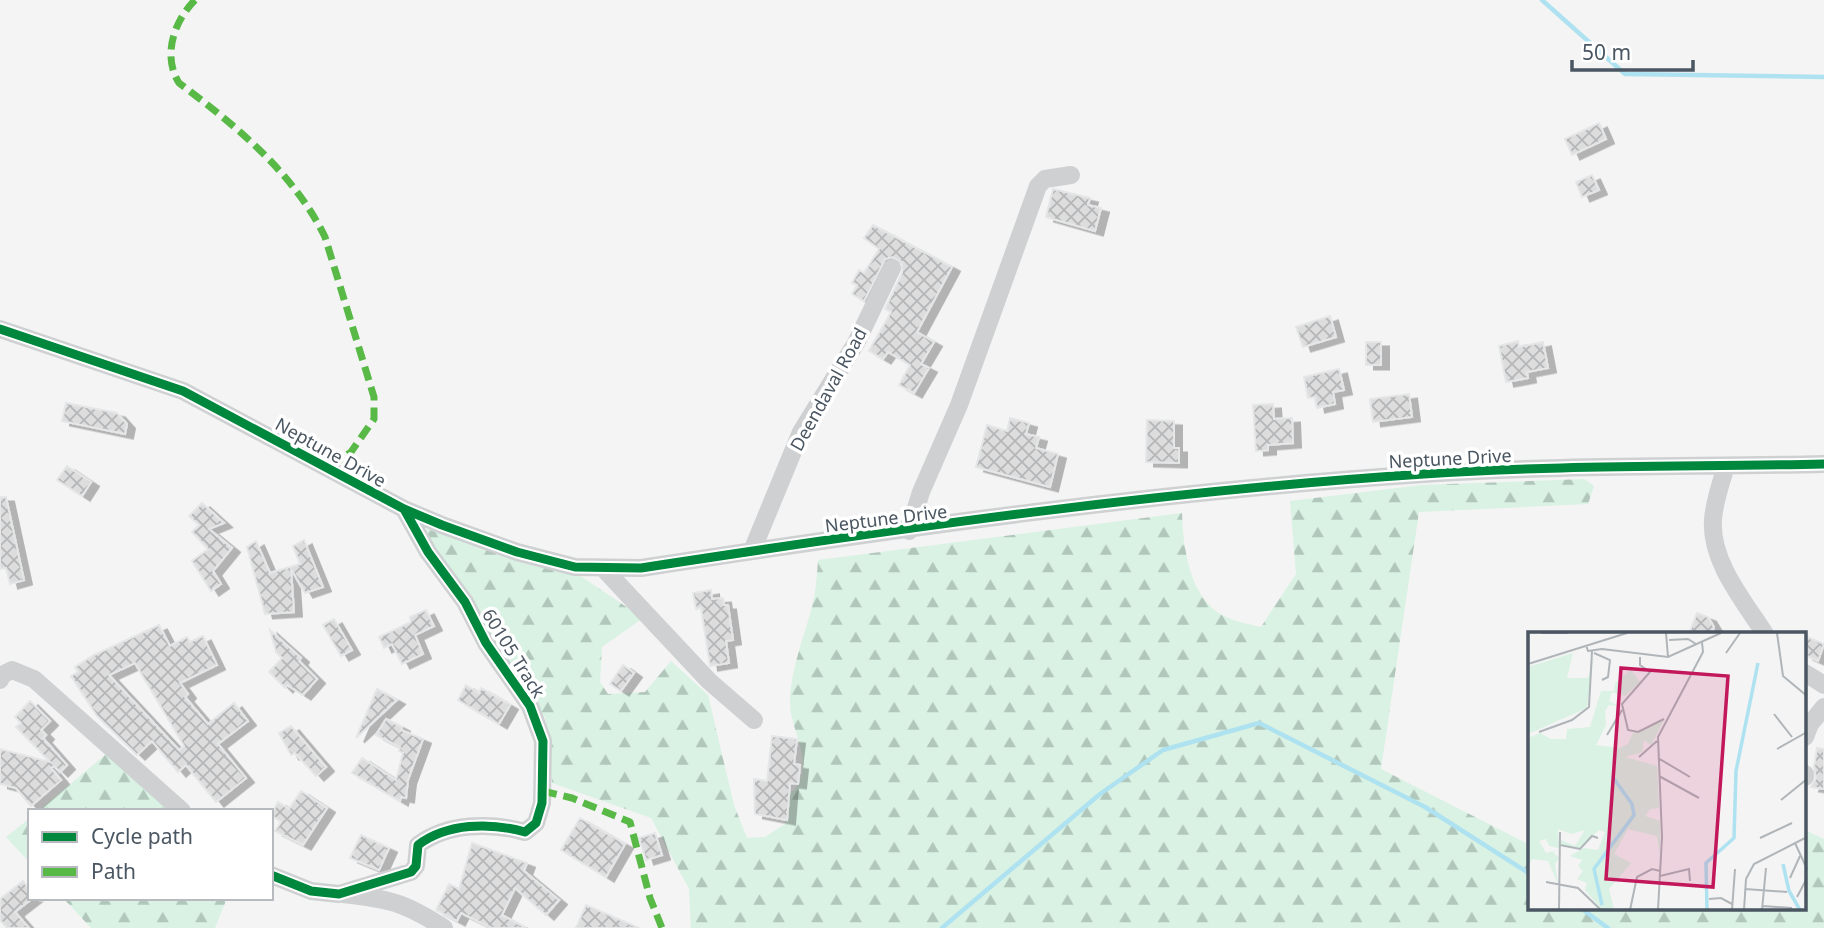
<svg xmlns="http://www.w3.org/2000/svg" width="1824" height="928" font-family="'Noto Sans',sans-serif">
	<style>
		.forest { fill: url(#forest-firs) }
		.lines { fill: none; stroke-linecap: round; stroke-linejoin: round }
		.stream { stroke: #aee2f0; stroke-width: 4.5 }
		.building { fill: url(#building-cross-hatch); stroke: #e5e6e7; stroke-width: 2; fill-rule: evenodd; filter: url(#shadow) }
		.minor { stroke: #ced0d2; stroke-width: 18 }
		.quiet { stroke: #58b947; stroke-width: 7; stroke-dasharray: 14 7; stroke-linecap: butt }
		.cycleway-casing { stroke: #fff; stroke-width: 13 }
		.cycleway { stroke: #00873e; stroke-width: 9 }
		.labels { text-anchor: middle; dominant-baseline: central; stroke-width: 7; stroke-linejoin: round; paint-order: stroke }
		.street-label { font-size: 18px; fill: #4a5661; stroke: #fff }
		.inset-river { fill: none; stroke: #aee2f0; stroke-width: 3.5 }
		.inset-road { fill: none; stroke: #b0b5b9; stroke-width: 2 }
		.view { fill: #c2185b; fill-opacity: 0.15; stroke: #c2185b; stroke-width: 3.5 }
		.inset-edge { fill: none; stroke: #4a5661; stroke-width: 3.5 }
	</style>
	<defs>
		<pattern id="forest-firs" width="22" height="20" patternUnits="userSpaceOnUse" patternTransform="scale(1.75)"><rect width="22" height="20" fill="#d9f2e3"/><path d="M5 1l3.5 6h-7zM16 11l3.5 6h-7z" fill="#b2c7bb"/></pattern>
		<pattern id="building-cross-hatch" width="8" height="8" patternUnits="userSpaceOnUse" patternTransform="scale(1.75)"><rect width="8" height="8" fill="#ddddde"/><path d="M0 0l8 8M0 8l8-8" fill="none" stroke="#b5b6b7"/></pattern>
		<filter id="shadow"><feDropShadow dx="8" dy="4.5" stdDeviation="0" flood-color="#0004"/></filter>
	</defs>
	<rect width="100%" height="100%" fill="#f4f4f4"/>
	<path class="forest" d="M1584 479 1594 486 1588 504 1419 512 1381 769 1530 845V909H1805V830L1824 839V928H691L689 889 651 818 552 783 545 718 488 638 420 527 582 577 643 618 602 647 600 682 608 694 645 692 671 661 708 695 734 805 747 838 765 837 785 824 789 791H794C816 761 790 731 790 703 790 670 805 635 813 603 816 589 817 574 818 560L1182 513C1183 546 1189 599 1224 616 1235 622 1249 624 1261 627L1296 574 1290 501 1422 485Z
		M111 750 172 811H38Z
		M30 818V863L6 837Z
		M63 898H227L215 928H91Z"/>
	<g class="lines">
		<path class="stream" d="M1542 0 1625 74 1824 77
			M1582 909 1608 928
			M942 928 1100 794 1163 750 1259 723 1425 807 1530 874"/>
	</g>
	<path class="building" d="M1599 123 1606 139 1572 155 1565 139Z
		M1592 175 1599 190 1582 197 1576 182Z
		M1053 189 1090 198 1088 205 1101 208 1095 231 1046 217Z
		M873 225 952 267 917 332 934 342 921 364 929 368 914 393 899 385 910 365 888 352 883 359 869 351 891 312 885 309 902 273V262L892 257 885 259 864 301 852 294 857 285 852 283 859 270 864 273 879 249 864 238Z
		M1330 316 1336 337 1303 347 1296 327Z
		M1518 341 1519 347 1543 342 1548 368 1527 372 1528 378 1506 382 1499 346Z
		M1366 342H1381V365H1366Z
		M1339 369 1344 390 1333 392 1335 404 1317 408 1315 397 1308 398 1304 377Z
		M1409 394 1412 417 1373 422 1370 399Z
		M66 403 117 413 127 424 125 434 62 421Z
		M1273 404 1274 419 1292 418 1293 443 1268 445V450L1256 451 1253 405Z
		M1010 418 1029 423 1026 434 1039 437 1036 448 1058 454 1050 487 976 467 987 425 1007 431Z
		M1147 420 1174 421V448H1179V463L1146 462Z
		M67 466 91 482 82 496 57 480Z
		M0 497H6L24 580 10 584 6 568 0 569Z
		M202 503 224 523 209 529 232 548 213 571 221 584 211 591 192 561 208 549 192 532 199 525 189 516Z
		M304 540 323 587 305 593 291 569 294 612 265 614 247 547 256 541 270 573 300 564 293 546Z
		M711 590 712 599 723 598 724 605H728L733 640 726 641 729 663 710 666 701 608 696 609 693 593Z
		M426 610 434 626 415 635 423 654 402 664 392 644 384 648 379 637 411 622 410 617Z
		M1697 613 1708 617 1714 627 1712 634 1690 631Z
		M334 619 352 650 341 656 323 625Z
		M159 625 170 646 187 637 190 642 203 636 217 665 180 683 188 694 185 697 208 724 234 703 248 721 218 744 246 778 216 802 186 765 178 772 152 741 137 755 97 716 71 676 78 672 75 667 94 655ZM135 663 184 746 179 750 109 675Z
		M270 630 301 658 299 661 317 679 303 695 287 685 285 688 269 672 282 658 276 652Z
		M1805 636 1824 644 1818 661 1805 655Z
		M623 665 634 673 621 691 610 684Z
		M466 685 479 693 481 688 510 705 499 724 458 700Z
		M377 689 397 700 356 738Z
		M30 701 50 721 41 730 46 735 43 738 67 765 60 772 54 766 51 768 61 780 31 806 16 788 0 784V749L50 762 16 727 21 723 15 717Z
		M386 719 402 727 401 730 423 739 408 780 406 798 401 797 400 801 352 773 362 758 396 780 403 753 399 751 400 747 376 735Z
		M291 726 326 767 316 776 295 753 291 755 279 733Z
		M772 736 797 739 794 764 800 765 798 784 790 783 787 820 755 814 754 779 767 781Z
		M1817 748 1824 749V789L1811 787 1816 778 1814 767Z
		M301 791 327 808 303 845 275 831 281 822 271 815 278 802 289 809Z
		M580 818 625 844 606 877 561 850Z
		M655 833 662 855 646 860 639 838Z
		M361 835 389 848 379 870 350 858Z
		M472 843 527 863 524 871 559 900 546 915 515 888 502 915 526 928H492L461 913 457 921 436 910 449 884 459 889Z
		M23 881 30 890V898H33L15 912 29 928H7L0 920V899Z
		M586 905 639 928H576Z"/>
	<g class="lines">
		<path class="minor" d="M0 329 183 391 404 509 442 525 517 552 575 567 641 568C900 528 1162 491 1424 474 1557 465 1691 467 1824 464
			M1726 466C1721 483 1714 502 1713 520 1710 561 1744 601 1765 634
			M909 531 921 492 959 405 1038 186 1045 179 1071 175
			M752 551 801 432 856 343 892 268
			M604 569 709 681 754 720
			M1805 673 1824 685
			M0 680 2 675 12 670 34 679 182 811
			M1805 737 1810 724 1824 707
			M1805 774V777
			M271 875 311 891 339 894 411 872 416 866 418 845C447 823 490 822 525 832L536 823 542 803 543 741 530 706 486 643 465 602 428 552 404 509
			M343 894C389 899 404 902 444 928"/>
		<path class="quiet" d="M195 0C174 21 162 56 179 83 235 125 294 173 325 237L374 397V419L351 452 327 469
			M543 791 572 798 630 822 650 898 662 928"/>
		<g class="cycleway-casing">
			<path id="cycleway" d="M0 329 183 391 404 509 442 525 517 552 575 567 641 568C900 528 1162 491 1424 474 1557 465 1691 467 1824 464
				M271 875 311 891 339 894 411 872 416 866 418 845C447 823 490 822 525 832L536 823 542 803 543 741 530 706 486 643 465 602 428 552 404 509"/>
		</g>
		<use href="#cycleway" class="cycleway"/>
	</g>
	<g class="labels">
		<g class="street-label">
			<text transform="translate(828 389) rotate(-61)">Deendaval Road</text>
			<text transform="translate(331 452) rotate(29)">Neptune Drive</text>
			<text transform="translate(1450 458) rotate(-3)">Neptune Drive</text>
			<text transform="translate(886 518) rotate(-7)">Neptune Drive</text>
			<text transform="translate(514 653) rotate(58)">60105 Track</text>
		</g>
	</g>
	<g transform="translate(1528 632)">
		<rect width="278" height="278" fill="#f4f4f4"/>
		<path d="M45 21 39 46H60L66 24 59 76 0 102V35ZM103 38 112 50 97 64 84 60 81 69 91 74 81 73 77 79 78 93 68 113 92 116 100 112 105 101 136 88 123 113 116 108 114 120 97 125 129 134 131 176 122 177 117 184 132 189V223L129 204 100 197 86 222 103 231 81 257 86 278H74L57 258 59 251 49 247 55 239 50 234 54 228 42 224 56 216 70 218 77 200 71 198 51 216 33 213V208L47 214 57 198 43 202 30 197 31 216 21 214 18 207 11 209 18 221 30 218 25 220 31 226 27 232 30 252 20 229 4 227 0 234V106L12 101 23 107H38L39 97 62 95 73 59H86L87 51Z" fill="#d9f2e3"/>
		<path class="inset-river" d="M255 232 261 259 272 278M74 273 66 237 106 183 104 172 84 144M179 278 178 231 206 206 208 139 230 31"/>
		<path class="inset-road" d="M13 1H40M138 1 140 25M249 1 255 44 279 64M141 8 160 7 168 12M58 13 60 19 74 17 140 25 193 1M66 21 82 28 80 45 74 48M198 21 212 1M112 25V33L122 40 94 72 100 98 110 100 136 87M0 32 99 1M246 82 264 105M11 100 44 88 61 75 64 19M79 103 94 78M249 117 279 100M111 125 129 109M130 126 162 145M131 144 171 166M253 168 279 147M232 206 264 191M267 211 279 237M32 213 52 217 64 204 70 206M132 244 161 237 162 249M262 246 272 224M18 250 50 256 73 278M217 257 259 260M269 265 279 246M181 267 193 266 204 272M235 274 264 276M31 278 32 200M102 278 109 245 124 237 132 239M130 278 134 205 130 105 175 20 174 10M204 278 207 237M216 278 218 247 226 232 279 205M234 278 238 236"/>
		<path class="view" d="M93 36 200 44 185 255 78 247Z"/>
		<rect width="278" height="278" class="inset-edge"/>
	</g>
	<rect x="28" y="809" width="245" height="91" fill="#ffffff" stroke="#b7bbc0" stroke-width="2"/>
	<rect x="42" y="832" width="35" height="10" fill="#00873e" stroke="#b7bbc0" stroke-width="2"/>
	<text x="91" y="844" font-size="21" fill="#4a5661">Cycle path</text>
	<rect x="42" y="867" width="35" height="10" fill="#58b947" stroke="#b7bbc0" stroke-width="2"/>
	<text x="91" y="879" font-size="21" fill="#4a5661">Path</text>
	<path d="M1572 60v10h121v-10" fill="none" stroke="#4a5661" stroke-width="3.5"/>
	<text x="1582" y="60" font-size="21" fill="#4a5661" stroke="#ffffff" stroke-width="5" paint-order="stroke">50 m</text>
</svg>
